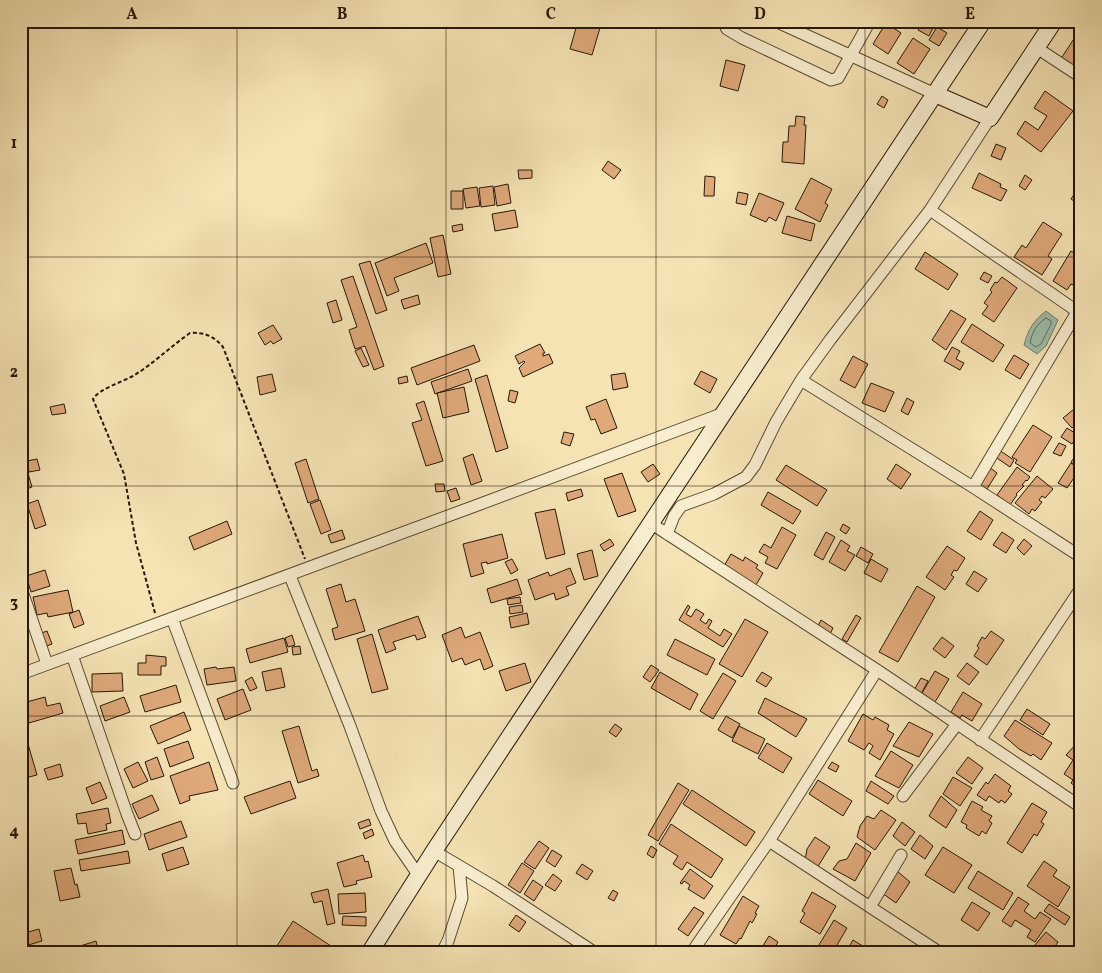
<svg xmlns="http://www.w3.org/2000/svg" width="1102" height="973" font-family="Vollkorn,serif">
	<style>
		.water { fill: #9dbea9; stroke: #6d7b67 }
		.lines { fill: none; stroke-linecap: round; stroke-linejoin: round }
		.shore { stroke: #626a57; stroke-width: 1 }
		.building { fill: #dfa97a; stroke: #261705 }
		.street-casing { stroke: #5a4a31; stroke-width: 13 }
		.secondary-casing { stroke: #261705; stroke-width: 18 }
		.path { stroke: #261705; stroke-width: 2; stroke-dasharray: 4 2.5; stroke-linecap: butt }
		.street { stroke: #f8edce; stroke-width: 11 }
		.secondary { stroke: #f8edce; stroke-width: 16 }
		.grid { fill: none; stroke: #261705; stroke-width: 1; stroke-opacity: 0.55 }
		.neatline { fill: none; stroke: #261705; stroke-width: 2 }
		.grid-label { font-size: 16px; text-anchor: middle; font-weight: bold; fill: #261705 }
	</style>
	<rect width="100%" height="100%" fill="#f5e3b4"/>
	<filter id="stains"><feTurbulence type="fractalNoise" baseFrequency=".004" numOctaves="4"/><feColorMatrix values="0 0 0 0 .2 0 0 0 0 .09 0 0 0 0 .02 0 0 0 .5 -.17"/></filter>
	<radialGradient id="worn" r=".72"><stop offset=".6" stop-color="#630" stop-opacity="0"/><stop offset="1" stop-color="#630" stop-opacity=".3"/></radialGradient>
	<path class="water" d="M1046 311 1058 320 1046 346 1037 354 1024 345C1028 330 1033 321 1046 311Z"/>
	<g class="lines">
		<path class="shore" d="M1046 318 1051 321V324L1041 344 1036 347 1030 343C1032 332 1037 324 1046 318Z"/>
	</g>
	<path class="building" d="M578 21H602L592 55 570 49Z
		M924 21 934 26 929 36 918 30Z
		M886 23 901 33 888 54 873 44Z
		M937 27 947 33 939 46 929 40Z
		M1081 28V60L1074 70 1060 60Z
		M913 38 930 49 914 74 897 63Z
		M726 60 745 65 738 91 720 86Z
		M1045 91 1073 111 1041 152 1017 134 1025 121 1038 130 1047 116 1034 108Z
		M882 96 888 100 884 108 877 104Z
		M796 116 805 117 804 125H806L804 164 782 162 783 142H788L789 126H795Z
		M996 144 1006 148 1001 160 991 156Z
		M608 161 621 170 614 179 602 170Z
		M518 170H532V178L519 179Z
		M979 173 1001 184 1000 187 1007 190 1001 201 972 188Z
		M1025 175 1032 180 1025 190 1019 186Z
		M705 176 715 177 714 196H704Z
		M811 178 832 189 825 203 828 205 820 222 795 209Z
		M508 184 511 203 497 206 494 187Z
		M493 186 495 205 481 207 479 188Z
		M477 187 480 206 466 208 463 189Z
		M1079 187 1081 189V206L1071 199Z
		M451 191H463V209H451Z
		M738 192 748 194 746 205 736 203Z
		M759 193 784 203 776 221 769 217 766 222 750 215Z
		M515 210 518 227 495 231 492 214Z
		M787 216 815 224 811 241 782 233Z
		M1043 222 1062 234 1048 256 1052 259 1042 275 1014 257 1022 245 1026 248Z
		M462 224 463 230 453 232 452 226Z
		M443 235 451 274 438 277 430 238Z
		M426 243 433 263 394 278 399 291 387 296 375 263Z
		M1071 251 1081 256V264L1074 275 1078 277 1073 285 1071 284 1067 290 1053 281Z
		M925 252 958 274 948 290 915 269Z
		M370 261 387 310 376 314 359 264Z
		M984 272 992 276 988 283 980 279Z
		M353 276 384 366 374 370 365 346 355 349 349 330 357 327 341 280Z
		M1002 277 1017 288 994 322 982 314 988 306 984 303 992 292 990 290 995 282 997 283Z
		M418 295 420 304 404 309 401 300Z
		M336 300 342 320 333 323 327 303Z
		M951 310 966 319 946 350 932 340Z
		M972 324 1004 345 993 362 961 342Z
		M273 325 282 339 273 344 271 341 265 345 258 333Z
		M540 344 545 353H543V356L549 354 553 363 523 377 519 368 525 362 524 361 519 364 515 356Z
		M474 345 480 361 417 385 411 368Z
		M952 347 960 351 956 359 964 363 960 370 944 361Z
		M361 348 369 365 363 367 355 351Z
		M1014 355 1029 364 1020 379 1005 370Z
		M853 356 868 364 855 388 840 380Z
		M468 369 472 381 435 394 431 382Z
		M701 371 717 379 710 393 694 384Z
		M625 373 628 387 613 390 611 375Z
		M272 374 276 391 260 395 257 377Z
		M487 375 508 448 496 452 475 379Z
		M407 376 408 382 399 384 398 378Z
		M871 383 894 392 885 412 862 403Z
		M464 387 469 412 443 418 437 393Z
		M510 390 518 392 515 403 508 401Z
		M907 398 914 402 908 415 901 411Z
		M606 399 617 428 601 434 595 419 591 420 586 407Z
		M424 401 443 461 426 466 412 423 422 420 416 404Z
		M64 404 66 413 52 415 50 407Z
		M1074 409 1081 417V419L1072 428 1063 418Z
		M1033 425 1052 437 1030 472 1015 463 1017 460 1012 457Z
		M1067 428 1078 435 1072 444 1061 437Z
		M564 432 574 434 570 446 561 443Z
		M1059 443 1066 446 1061 456 1053 453Z
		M1081 448V469L1071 462Z
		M999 450 1014 460 1010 467 994 456Z
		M473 454 482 481 471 485 463 458Z
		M37 459 40 470 29 472 27 461Z
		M306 459 319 499 308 503 295 463Z
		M1071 463 1080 469 1067 488 1058 483Z
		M653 464 660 474 648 482 641 472Z
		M896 464 911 474 901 489 887 479Z
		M786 465 827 490 817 506 776 480Z
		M989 467 997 473 987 489 978 484Z
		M1017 467 1030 477 1027 481 1026 480 1022 485 1024 486 1016 494 1017 495 1010 505 997 495Z
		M27 470 32 487 21 491V472Z
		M622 473 636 511 618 517 604 479Z
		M1037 476 1053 489 1045 498 1042 496 1039 500 1042 502 1035 511 1032 509 1029 514 1015 503Z
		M435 484H444L445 491 436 492Z
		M456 488 460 499 451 502 447 491Z
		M581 489 583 496 568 501 566 493Z
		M768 492 801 511 793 524 761 505Z
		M38 500 46 525 35 529 27 504Z
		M320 500 331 530 321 534 310 504Z
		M555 509 565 554 546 559 535 513Z
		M980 511 993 520 981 540 967 531Z
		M227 521 232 534 194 550 189 537Z
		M843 524 850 528 846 534 840 530Z
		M782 527 796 535 777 569 765 563 768 557 759 552 764 544 771 548Z
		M342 530 345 539 331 543 328 535Z
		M826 532 835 537 823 560 814 555Z
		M1002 532 1014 540 1006 553 993 545Z
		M502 534 508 558 487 564V562L481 563 484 573 471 577 463 544Z
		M610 539 614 545 604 551 600 545Z
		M1024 539 1032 546 1024 555 1017 548Z
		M841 540 850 546 847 551 855 555 845 571 829 562Z
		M947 546 965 558 957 571 954 570 951 575 954 577 945 590 926 577Z
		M861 547 873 554 868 563 856 556Z
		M592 550 598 576 584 580 577 554Z
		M731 554 743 561 745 557 758 565 756 568 763 573 756 585 724 566Z
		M512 559 518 570 511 574 505 562Z
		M871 559 888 569 881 582 864 573Z
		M570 568 576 583 566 587 569 595 556 600 554 593 535 600 528 580 548 572 550 576Z
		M45 570 50 586 31 592 26 576Z
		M974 571 987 579 978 592 966 584Z
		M517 579 522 594 491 603 487 589Z
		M341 584 346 602 355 599 365 631 335 640 332 629 338 627 326 589Z
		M917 586 935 597 898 662 879 652Z
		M68 590 73 612 48 617 47 613 37 615 33 597Z
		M520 597 521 603 508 605 507 599Z
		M522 605 523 612 510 614 509 607Z
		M688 605 690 607 686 614 691 617 696 609 704 614 700 620 706 624 709 619 712 621 708 628 720 636 724 629 732 634 723 647 679 620Z
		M79 610 84 624 74 628 69 614Z
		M527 613 529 624 511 628 509 617Z
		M856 615 861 618 847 642 842 639Z
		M418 616 426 637 417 640 415 635 393 642 396 649 386 653 378 630Z
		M745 619 768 632 742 677 719 664Z
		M821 620 833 628 830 634 818 626Z
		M461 627 465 638 480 632 493 666 484 670 480 659 465 665 462 658 452 662 442 635Z
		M47 631 52 644 44 647 39 634Z
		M991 631 1004 640 987 665 974 656 979 648 977 646 982 637 985 639Z
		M372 634 388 689 372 693 357 639Z
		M292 635 295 645 288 647 285 638Z
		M942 637 954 646 945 658 933 649Z
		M284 638 288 652 250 663 246 649Z
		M675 639 715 659 707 675 667 655Z
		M300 646 301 654 293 655 292 647Z
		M146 655 166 657V666H161V675H138V663H146Z
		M525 663 531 682 506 691 499 671Z
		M967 663 979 672 969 685 957 676Z
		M651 665 659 670 650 682 643 677Z
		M216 667 217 669 234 667 236 681 207 685 204 669Z
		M281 668 285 687 266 691 262 672Z
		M935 671 949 679 935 702 922 693Z
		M660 672 698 694 690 710 651 688Z
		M762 672 772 678 766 687 756 681Z
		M122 673 123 691 92 692V674Z
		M723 673 736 681 713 719 700 711Z
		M252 677 257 688 250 691 245 681Z
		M921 678 928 681 921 694 914 690Z
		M176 685 181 702 145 712 140 696Z
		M243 689 251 710 225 720 217 699Z
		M963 692 982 704 972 721 962 715 960 718 951 712Z
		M45 697 47 706 60 703 63 713 29 723 23 703Z
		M124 697 130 712 105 721 100 706Z
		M765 698 807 719 796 737 758 713Z
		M1027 709 1050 724 1043 735 1020 720Z
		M184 712 191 730 158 744 150 726Z
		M863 714 873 720 875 717 889 725 887 730 894 734 880 760 869 753 873 746 869 743 864 750 848 741Z
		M726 716 740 724 732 738 718 730Z
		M1015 720 1052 743 1041 760 1033 754 1031 756 1019 749 1004 736Z
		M909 722 933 734 919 757 893 746Z
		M615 724 622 729 616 737 609 732Z
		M299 726 312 771 317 769 319 776 298 783 282 731Z
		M739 726 765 739 758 754 732 741Z
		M188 741 194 758 170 767 164 749Z
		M1078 742 1081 744V791L1071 783 1073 780 1064 774 1073 760 1066 755Z
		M767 743 792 758 783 773 758 758Z
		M28 744 37 775 21 779V746Z
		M891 751 913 765 899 788 875 776Z
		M157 757 164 776 151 780 145 762Z
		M968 757 983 768 972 784 956 773Z
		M138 762 148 781 133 788 124 769Z
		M209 762 218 790 189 796 190 800 180 804 170 776Z
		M832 762 839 766 836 772 828 768Z
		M60 764 63 776 48 780 44 769Z
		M995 774 1011 786 1008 791 1012 794 1005 803 1001 800 999 803 989 796 986 801 977 795 986 782 988 784Z
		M953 777 972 788 960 806 943 794Z
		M818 780 852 801 843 816 809 794Z
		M290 781 296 798 251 814 244 797Z
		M871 781 894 796 888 804 866 791Z
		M100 782 107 798 92 804 86 788Z
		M678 783 689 790 658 841 648 835Z
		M692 790 755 832 746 846 683 804Z
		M152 795 159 810 139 819 132 804Z
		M941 796 957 810 946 828 929 816Z
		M972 801 983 807 981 810 992 816 989 821 992 823 986 834 982 831 979 836 966 828 967 825 961 822Z
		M1032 803 1047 812 1041 822 1044 824 1037 836 1034 834 1022 853 1007 843Z
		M108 808 111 823 106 824 107 830 88 834 86 823 78 824 76 814Z
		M881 810 896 820 875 850 857 837 860 826 867 816 874 819Z
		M369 819 371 825 360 829 358 823Z
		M181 821 187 837 149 850 144 834Z
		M902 822 915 832 905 846 893 836Z
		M671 824 723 859 711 878 687 862 682 870 673 864 678 856 659 844Z
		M372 829 374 835 365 839 363 833Z
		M122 830 125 844 78 854 75 840Z
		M920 835 933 846 925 859 911 849Z
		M815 837 830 847 817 868 805 860 807 849Z
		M539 841 549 848 535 869 524 862Z
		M856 843 871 853 855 881 833 869 839 861 847 859Z
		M651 846 657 850 653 858 647 854Z
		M183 847 189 864 167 871 162 854Z
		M943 847 972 865 954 893 925 875Z
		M552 850 562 856 555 867 546 861Z
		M128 851 130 863 81 871 79 860Z
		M363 855 365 862 368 861 372 877 356 881 357 884 344 887 337 863Z
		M1044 861 1057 870 1053 876 1070 887 1058 907 1027 886Z
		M522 863 534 871 520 893 508 885Z
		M582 864 593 871 587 880 576 873Z
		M71 868 75 885 77 884 80 897 60 901 54 871Z
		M690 869 713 886 704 899 688 889 690 885 684 881 682 884 680 883Z
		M897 871 910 882 896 903 882 893Z
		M978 871 1013 893 1003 910 968 888Z
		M553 874 562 881 555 891 545 885Z
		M533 880 543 887 534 901 524 894Z
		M328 889 335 923 327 925 322 901 314 903 311 893Z
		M613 890 618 893 614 901 608 898Z
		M812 892 836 906 820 934 800 922 805 913 802 911Z
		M365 893 366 912 339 914 338 894Z
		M743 896 759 906 755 913 757 914 752 923 750 921 741 939 740 938 736 944 720 935Z
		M1018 897 1029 904 1024 911 1035 919 1040 912 1051 919 1035 942 1027 937 1031 930 1015 920 1011 927 1002 921Z
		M972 902 990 913 978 931 961 920Z
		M1049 904 1070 917 1065 925 1044 911Z
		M694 907 704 913 688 936 678 929Z
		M516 915 526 922 519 932 509 925Z
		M343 916 366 917V926L342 925Z
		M834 920 847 928 833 952H820L816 950Z
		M293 921 331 946 328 952H273Z
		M39 929 42 941 25 946 21 934Z
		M1046 932 1058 942 1051 952H1029Z
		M769 936 778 942 772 952H759Z
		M853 940 866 948 863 952H846Z
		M96 941 99 952H78L77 947Z"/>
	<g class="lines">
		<g class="street-casing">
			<path id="street" d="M723 21 727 29 742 38 831 80 838 78 870 21
				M775 21 935 94
				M1037 48 1081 77
				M930 210 1081 314
				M801 380 973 487 1081 557
				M973 487 1077 312
				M652 524 877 670 1081 807
				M667 534 674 516 681 506 714 494 746 477 755 465 776 422 801 380 830 340 930 210 990 118
				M290 576 350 726 381 811 395 841 419 876
				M21 588 47 664
				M172 618 233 783
				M72 655 127 814 135 834
				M21 674C256 587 490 501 724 413
				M980 740 1081 588
				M903 796 957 724
				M769 841 939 952
				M434 851 493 886 594 952
				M870 907 901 855
				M442 952 448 941 462 898 459 866
				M692 952 769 841 877 670"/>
		</g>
		<g class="secondary-casing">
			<path id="secondary" d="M935 94 990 118 1054 21
				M370 952 434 851 983 21"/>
		</g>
		<path class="path" d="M155 613 136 543 124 474 93 399C99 389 122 382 133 376 153 364 170 347 190 333 204 332 214 336 223 347L305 559"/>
		<use href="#street" class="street"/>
		<use href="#secondary" class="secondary"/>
	</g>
	<path class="grid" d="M237 21V952M446 21V952M656 21V952M865 21V952M21 257H1081M21 486H1081M21 716H1081"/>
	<rect width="1102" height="973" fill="none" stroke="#f5e3b4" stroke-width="55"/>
	<rect x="28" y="28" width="1046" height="918" class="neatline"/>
	<g class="grid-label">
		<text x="132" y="19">A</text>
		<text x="342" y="19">B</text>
		<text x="551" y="19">C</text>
		<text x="760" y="19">D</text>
		<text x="970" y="19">E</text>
		<text x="14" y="148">1</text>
		<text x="14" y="377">2</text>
		<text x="14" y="607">3</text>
		<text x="14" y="836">4</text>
	</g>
	<rect width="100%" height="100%" filter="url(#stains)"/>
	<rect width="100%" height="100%" fill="url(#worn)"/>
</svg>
